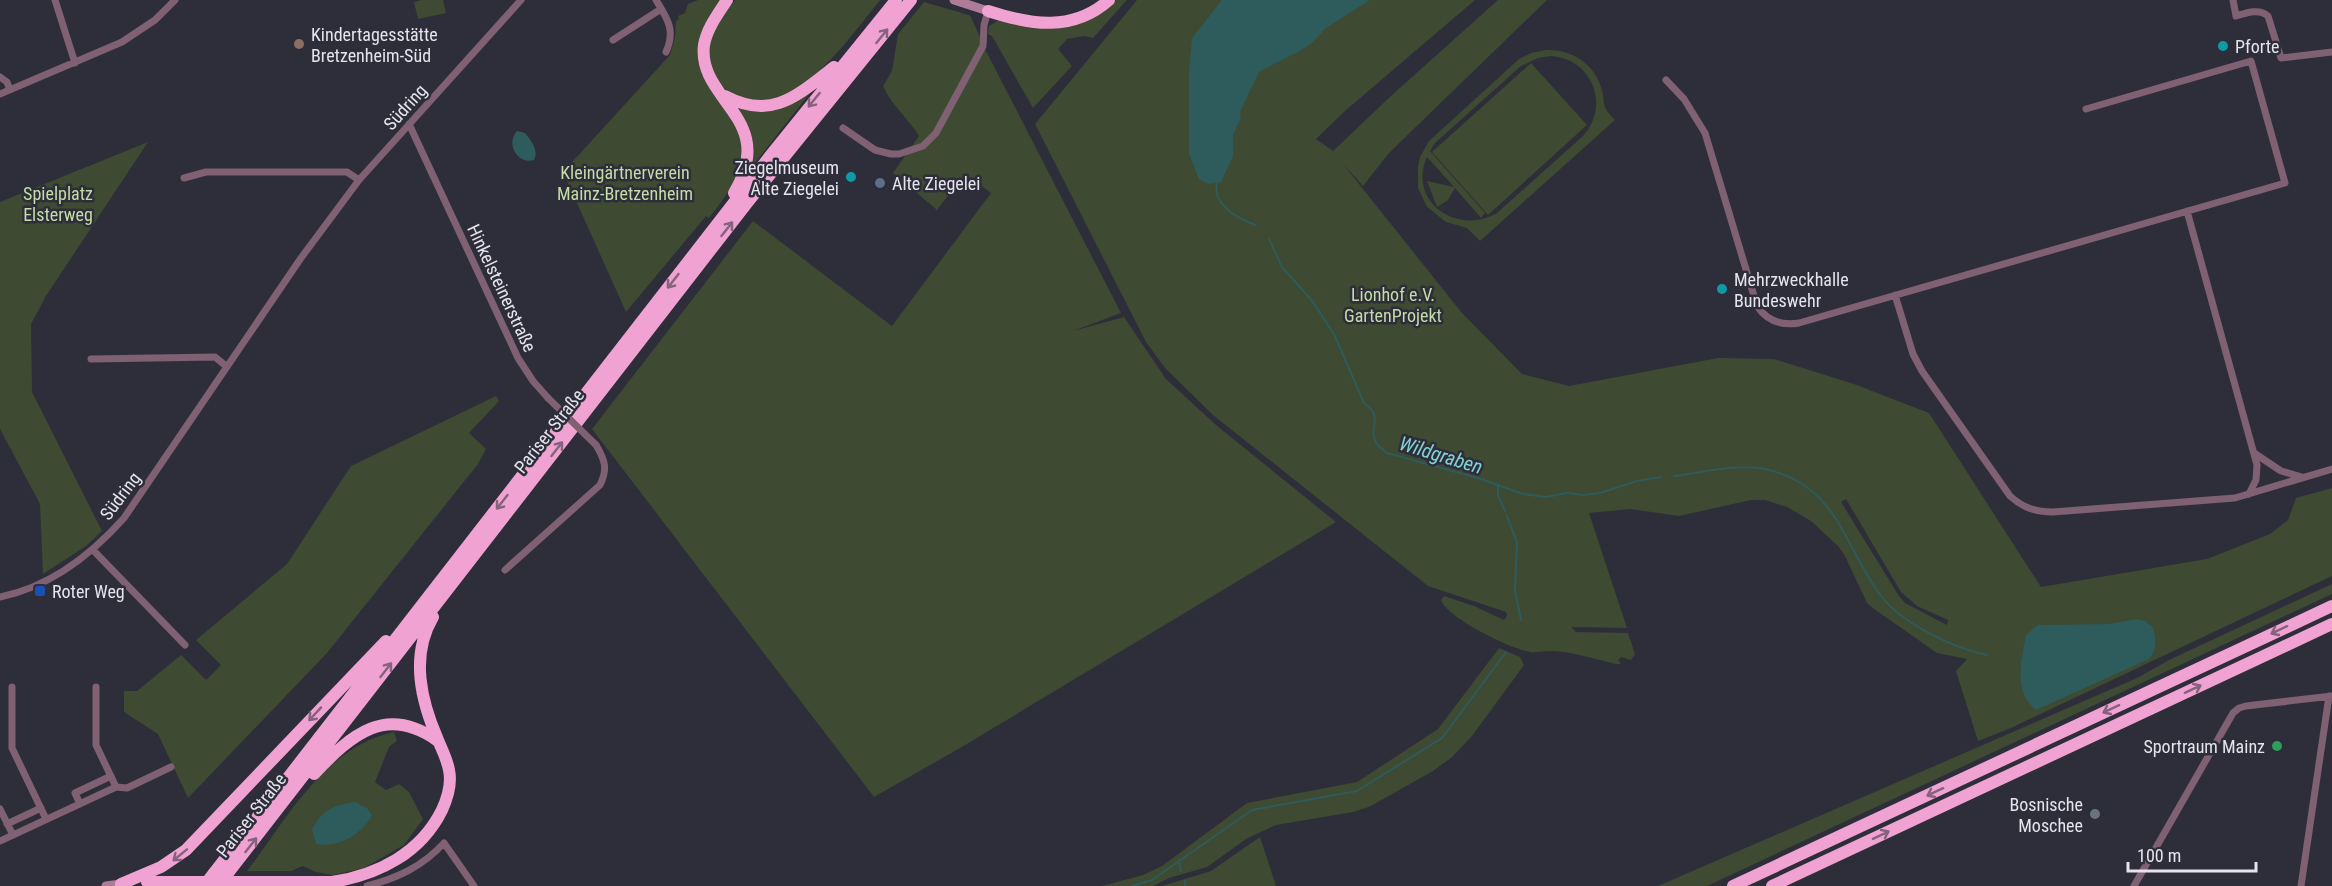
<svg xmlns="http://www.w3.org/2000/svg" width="2332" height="886" font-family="'Roboto Condensed',sans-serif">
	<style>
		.green { fill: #3e4a32; fill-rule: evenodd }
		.water { fill: #2e5b5c }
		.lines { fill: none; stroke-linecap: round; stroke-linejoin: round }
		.stream { stroke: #2e5b5c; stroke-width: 2 }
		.street { stroke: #806073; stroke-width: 7 }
		.secondary { stroke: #ae7b99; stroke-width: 9 }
		.highway { stroke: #f0a2d2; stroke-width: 12 }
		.street-bridge { stroke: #806073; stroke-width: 7 }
		.highway-bridge { stroke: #f0a2d2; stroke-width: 12 }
		.oneway { stroke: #85627e }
		.education-dot { fill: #8d6e63; stroke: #2e2d3a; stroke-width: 2 }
		.culture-dot { fill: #0f9aa8; stroke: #2e2d3a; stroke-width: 2 }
		.service-dot { fill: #5c6f8a; stroke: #2e2d3a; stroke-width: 2 }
		.transit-dot { fill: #1a4fb4; stroke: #2e2d3a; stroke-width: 2 }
		.leisure-dot { fill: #2e9e5b; stroke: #2e2d3a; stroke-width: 2 }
		.worship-dot { fill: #6b7280; stroke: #2e2d3a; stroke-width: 2 }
		.labels { text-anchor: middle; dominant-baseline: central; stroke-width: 5; stroke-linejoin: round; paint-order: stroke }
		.poi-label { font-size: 18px; fill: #e5e4ed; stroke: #2e2d3a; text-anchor: start }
		.street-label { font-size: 18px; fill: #e5e4ed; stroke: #2e2d3a }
		.park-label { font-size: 18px; fill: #c3dda6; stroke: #2e2d3a }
		.water-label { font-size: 20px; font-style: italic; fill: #81d2d3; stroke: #2e2d3a }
	</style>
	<rect width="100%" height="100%" fill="#2e2d3a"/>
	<path class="green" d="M421 0H443L446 13 418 19 414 2Z
		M698 0H722L699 45C709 66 717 88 727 109 731 117 738 125 741 134 751 165 727 195 709 218L706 216 626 312 563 172 670 55 675 37 676 21 679 19 678 16 685 13 688 4Z
		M735 0H880C853 34 829 68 792 92 787 95 781 100 776 101 769 104 757 100 749 99 719 97 701 62 712 34 717 21 726 11 735 0Z
		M1116 0H1127L1093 38 1084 36 1067 39 1058 49 1072 66 1033 108 992 36 988 34 989 26 999 20 1031 27 1107 8Z
		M1137 0H1475L1345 111 1316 139 1333 151 1392 95 1498 0H1547L1389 153 1363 186 1343 164 1462 313 1522 374 1569 386 1718 358 1774 359 1854 384 1929 413 2041 587 2207 559 2270 534 2288 520 2296 498 2332 488V576L2011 728 1978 741 1956 671 1967 659 1937 653 1874 609 1867 603 1845 556 1838 546 1811 521 1787 507 1765 500H1751L1679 516 1630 509 1589 513 1627 628 1571 627 1576 632 1628 633 1635 654 1631 660 1621 657 1618 660 1621 664H1616C1594 659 1571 651 1548 651 1542 651 1536 653 1530 652 1511 649 1447 618 1441 600L1444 596 1474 606 1504 620 1507 616 1506 612 1428 586 1213 415 1165 368 1146 342 1035 124ZM1846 499 1901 592 1917 606 1948 620 1947 625 1905 603 1899 596 1841 502Z
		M924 2 969 15 971 17 986 51 1121 313 1073 331 1124 317 1166 379 1216 425 1336 522 960 748 874 797 592 429 753 221 892 326 991 193 965 174 937 210 893 173 919 136C908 118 892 106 883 86L892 71 898 34Z
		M1546 50C1570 49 1593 62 1601 87 1607 106 1599 103 1615 120L1480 241 1467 228 1446 222 1427 207 1418 188V167L1420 157 1429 141 1519 59 1531 53ZM1550 56C1592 58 1611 105 1583 136L1497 213C1458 236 1407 202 1427 157L1454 187 1427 181 1437 207 1448 200 1455 188 1481 218 1485 213 1430 151 1435 143 1521 66 1538 58Z
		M1531 63 1587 125 1488 215 1432 152Z
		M810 93 747 173 736 110 738 108C766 117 786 105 810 93Z
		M148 142 46 296 31 324 32 392 102 531 86 546 43 574 40 504 0 429V202Z
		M496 396 499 401 469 433 486 449 478 464 327 653 188 798 158 734 124 712V691H137L181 655 206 680 221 665 196 640 287 564 351 466Z
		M2332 584V594L1707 886H1658L2137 678 2171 659Z
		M1499 648 1520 657 1524 665 1472 736 1451 758 1433 771 1369 807 1353 812 1276 825 1246 839 1207 867 1169 878 1153 886H1102L1143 875 1162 866 1247 803 1357 782 1438 729Z
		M394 732 397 741 389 747 375 782 386 790 399 784 409 792 423 819 404 845 364 868 333 875 316 872 303 866 291 871H247C287 819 324 747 394 732Z
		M1260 837 1276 886H1162L1211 871Z"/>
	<path class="water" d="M1222 0H1370L1326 28 1313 42 1300 51 1259 72 1240 112 1241 118 1233 135V156L1221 182 1209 184 1199 179 1189 154V69L1192 38Z
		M517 131 525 133C531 140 539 150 534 160 518 165 505 144 517 131Z
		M2137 619 2145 621 2153 627C2156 640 2158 649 2149 659L2036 710C2013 692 2021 660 2026 635L2038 625 2110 624Z
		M355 802 368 809 372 816C360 835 339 848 316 844L312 829C324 808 333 806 355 802Z"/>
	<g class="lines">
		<path class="stream" d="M1218 180C1209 203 1237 218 1255 225
			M1269 239 1282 267 1313 302 1335 336 1364 403C1390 421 1357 432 1387 453L1478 478 1523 494 1546 497 1567 493 1584 495 1600 493 1637 481 1661 477
			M1674 476C1699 473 1742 463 1765 469 1838 485 1843 545 1881 596 1903 624 1953 648 1987 655
			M1498 486V495L1505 511
			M1507 516 1517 543 1515 591 1521 620
			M1179 863 1181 871
			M1185 881V886
			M1132 886 1152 880 1252 810 1357 791 1442 738 1506 652"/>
		<path class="street" d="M55 0 75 63
			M656 0C667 18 676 30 666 52
			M2233 0 2236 16C2246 13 2259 8 2268 16L2281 58 2332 52
			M613 40 661 9
			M0 77 7 82 10 90
			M1666 80 1684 99 1705 133 1757 306C1767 321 1781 326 1799 323L2285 183 2251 61 2086 109
			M0 94 122 42 155 20 175 0
			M409 124 518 358 533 381 548 398
			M843 128 875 150 891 154H899L923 146 936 133 983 46 984 25 988 11
			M184 178 206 172H347L359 180
			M2187 211 2257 465 2256 480 2249 494
			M1895 295 1913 354 1922 371 2010 496C2023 508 2036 512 2053 512L2235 498 2332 469
			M91 359 215 357 226 366
			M2254 453 2281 471 2302 477
			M93 550 185 645
			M505 570 600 485C608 469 605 460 596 445
			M0 597C50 587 91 555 124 518L301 258 359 180 521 0
			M12 687V748L46 819
			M96 687V745L116 787
			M80 804 75 793 111 776
			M0 809 13 835
			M7 824 41 808
			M0 841 116 787 127 788 171 767
			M367 886C398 878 423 866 444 843L474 886
			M2134 886 2233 713 2239 708 2246 706 2332 696
			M2301 886 2329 696"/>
		<path class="secondary" d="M954 0 988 11
			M106 886 128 883"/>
		<path class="highway" d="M727 0C718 14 707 28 704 45 697 101 779 118 734 193
			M988 11C1031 25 1073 32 1109 0
			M725 96C772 121 798 95 834 67
			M314 774C352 734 386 704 438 741
			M214 873 770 156 896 0
			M228 873 747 203 911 0
			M147 882H332C378 875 421 853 442 810 448 797 452 784 449 770 447 759 442 750 438 740 421 701 410 656 433 617
			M121 884 161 867 186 850 386 641
			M1733 886 2332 606
			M1772 886 2332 624"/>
		<path class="street-bridge" d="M548 398 596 445"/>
		<path class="highway-bridge" d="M204 886 214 873
			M218 886 228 873"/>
	</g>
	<defs><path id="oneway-shaft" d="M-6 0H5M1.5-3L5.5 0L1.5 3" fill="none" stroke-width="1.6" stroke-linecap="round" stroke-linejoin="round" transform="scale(1.5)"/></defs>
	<g class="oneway">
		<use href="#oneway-shaft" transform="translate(882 36) rotate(-51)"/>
		<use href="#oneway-shaft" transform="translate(814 100) rotate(129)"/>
		<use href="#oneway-shaft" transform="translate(727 229) rotate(-52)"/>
		<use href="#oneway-shaft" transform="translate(673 281) rotate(128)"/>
		<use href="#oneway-shaft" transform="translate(557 449) rotate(-52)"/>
		<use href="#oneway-shaft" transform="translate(502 502) rotate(128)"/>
		<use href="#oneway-shaft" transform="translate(2279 630) rotate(155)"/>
		<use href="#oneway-shaft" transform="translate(386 670) rotate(-52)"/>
		<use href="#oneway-shaft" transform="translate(2193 689) rotate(-25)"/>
		<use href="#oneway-shaft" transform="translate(2111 709) rotate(155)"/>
		<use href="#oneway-shaft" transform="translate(315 714) rotate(133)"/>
		<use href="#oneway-shaft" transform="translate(1935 792) rotate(155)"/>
		<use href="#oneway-shaft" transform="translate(1881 835) rotate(-25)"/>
		<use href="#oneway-shaft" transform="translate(251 845) rotate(-52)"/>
		<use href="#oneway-shaft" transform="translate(180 855) rotate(141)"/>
	</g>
	<circle class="education-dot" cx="299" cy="44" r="6"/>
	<g class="culture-dot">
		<circle cx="2223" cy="46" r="6"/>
		<circle cx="851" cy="177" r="6"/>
		<circle cx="1722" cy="289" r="6"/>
	</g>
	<circle class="service-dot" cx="880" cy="183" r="6"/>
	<rect class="transit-dot" x="34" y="585" width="12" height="12" rx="3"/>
	<circle class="leisure-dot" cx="2277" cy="746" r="6"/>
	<circle class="worship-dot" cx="2095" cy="814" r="6"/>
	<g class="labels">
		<g class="poi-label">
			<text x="311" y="34">Kindertagesstätte<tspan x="311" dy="21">Bretzenheim-Süd</tspan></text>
			<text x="2235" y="46">Pforte</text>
			<text x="839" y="167" text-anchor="end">Ziegelmuseum<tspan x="839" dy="21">Alte Ziegelei</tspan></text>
			<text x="892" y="183">Alte Ziegelei</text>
			<text x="1734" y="279">Mehrzweckhalle<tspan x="1734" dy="21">Bundeswehr</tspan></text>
			<text x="52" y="591">Roter Weg</text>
			<text x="2265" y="746" text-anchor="end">Sportraum Mainz</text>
			<text x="2083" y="804" text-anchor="end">Bosnische<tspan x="2083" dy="21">Moschee</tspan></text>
		</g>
		<g class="street-label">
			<text transform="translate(405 107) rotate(-48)">Südring</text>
			<text transform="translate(502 288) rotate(65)">Hinkelsteinerstraße</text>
			<text transform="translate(549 431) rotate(-52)">Pariser Straße</text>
			<text transform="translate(120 496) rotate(-53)">Südring</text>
			<text transform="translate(251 815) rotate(-52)">Pariser Straße</text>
		</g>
		<g class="park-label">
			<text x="625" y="172">Kleingärtnerverein<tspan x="625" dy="21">Mainz-Bretzenheim</tspan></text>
			<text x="58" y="193">Spielplatz<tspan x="58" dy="21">Elsterweg</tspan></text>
			<text x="1393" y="294">Lionhof e.V.<tspan x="1393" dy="21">GartenProjekt</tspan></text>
		</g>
		<g class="water-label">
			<text transform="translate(1441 455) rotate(17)">Wildgraben</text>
		</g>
	</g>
	<path d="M2128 862v9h128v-9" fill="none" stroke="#e5e4ed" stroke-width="3"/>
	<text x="2137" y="862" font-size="18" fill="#e5e4ed" stroke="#2e2d3a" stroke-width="4.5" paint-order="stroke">100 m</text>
</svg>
